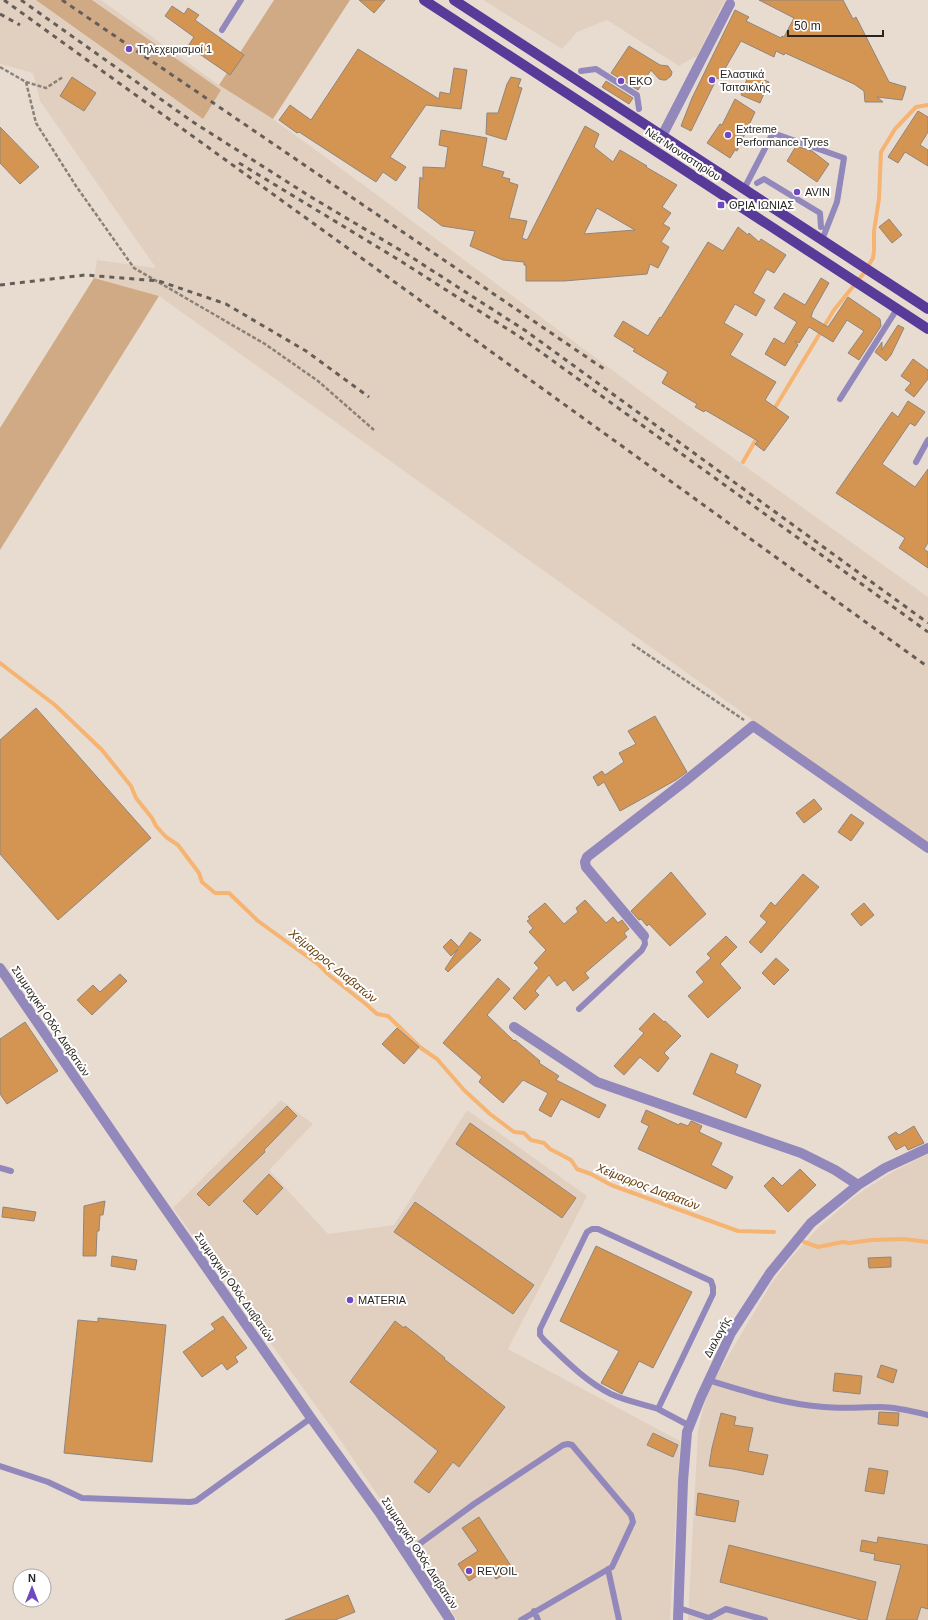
<svg xmlns="http://www.w3.org/2000/svg" width="928" height="1620" font-family="Helvetica,sans-serif">
	<style>
		.built { fill: #e1d0bf }
		.green { fill: #d0aa85 }
		.lines { fill: none; stroke-linecap: round; stroke-linejoin: round }
		.stream { stroke: #f5b472; stroke-width: 4 }
		.building { fill: #d49553; stroke: #90857b; fill-rule: evenodd }
		.path { stroke: #89817a; stroke-width: 2.5; stroke-dasharray: 4 2; stroke-linecap: butt }
		.service { stroke: #9388bc; stroke-width: 6 }
		.minor { stroke: #9388bc; stroke-width: 10 }
		.tertiary { stroke: #9388bc; stroke-width: 10 }
		.primary { stroke: #583b99; stroke-width: 10 }
		.rail { stroke: #655e58; stroke-width: 3; stroke-dasharray: 5 5; stroke-linecap: butt }
		.poi-dot { fill: #6f49c1; stroke: #fff; stroke-width: 1.5 }
		.labels { text-anchor: middle; dominant-baseline: central; stroke-width: 4; stroke-linejoin: round; paint-order: stroke }
		.poi-label { font-size: 11px; fill: #282420; stroke: #fff; text-anchor: start }
		.street-label { font-size: 11px; fill: #282420; stroke: #fff }
		.water-label { font-size: 12px; font-style: italic; fill: #6b410e; stroke: #fff }
	</style>
	<rect width="100%" height="100%" fill="#e8dcd1"/>
	<path class="built" d="M0 0H101L219 85 273 119 373 192 662 407 928 597V845L159 296 94 278 97 260 156 268 40 101 33 73 0 64Z
		M483 0H725L696 58 694 57 679 66 607 20 577 32 562 49Z
		M281 1100 313 1124 269 1170 328 1234 394 1225 467 1110 587 1196 508 1349 680 1441 670 1620H457L411 1544 334 1431 173 1208Z
		M928 1154V1620H688L698 1431 702 1412 709 1389 721 1368 771 1284 791 1258 817 1229 854 1197 867 1188 894 1171Z"/>
	<path class="green" d="M36 0H92L221 90 203 119Z
		M274 0H350L273 119 219 85Z
		M94 278 159 296 0 550V428Z"/>
	<g class="lines">
		<path class="stream" d="M773 411 834 310 864 273 873 258 874 251V231L879 199 881 152 895 129 916 107 928 105
			M743 462 758 436
			M0 663 55 705 102 750 131 786 136 798 152 818 156 826 166 837 178 845 199 873 202 882 215 893H229L258 921 319 965 329 975 367 1005 377 1014 388 1016 421 1048 437 1059 464 1090 490 1114 514 1132 524 1133 531 1140 544 1143 550 1149 571 1160 577 1169 591 1174 611 1185 738 1231 774 1232
			M804 1242 818 1247 843 1242 849 1243 872 1240 904 1239 928 1242"/>
	</g>
	<path class="building" d="M359 0H385L374 13Z
		M759 0H843L853 19 856 17 889 82 906 87 902 100 877 97 883 102H865L864 91 854 84 785 53 784 55 776 51 774 57 741 41 719 79 717 78 691 131 681 126 692 98 735 10 749 17 746 21 781 38 782 36 784 37 794 18Z
		M172 6 184 14 188 8 199 15 195 20 244 55 230 75 188 46 194 37 165 16Z
		M629 46 660 65 668 66 672 72 671 76 666 80H663L659 79 651 70 638 90 611 73Z
		M358 49 439 99 440 92 450 94 454 68 467 70 461 109 426 105 390 157 406 167 396 181 383 172 376 182 299 132 297 133 279 120 290 105 311 120Z
		M749 74 769 82 760 103 741 95Z
		M72 77 96 93 84 111 60 96Z
		M511 77 521 79 518 87 522 88 506 140 486 134 487 113H498L507 84Z
		M606 81 633 98 629 104 602 87Z
		M735 99 755 112 737 151 735 150 730 158 707 143 720 124 722 125Z
		M918 111 928 117V132L920 145 928 150V166L905 152 898 163 888 157Z
		M585 126 599 134 594 147 613 162 620 150 647 166 646 167 677 185 662 207 671 213 663 224 670 228 661 242 669 247 658 268 650 264 647 274 564 281H526V265H524V262L503 260 470 246 475 231 442 226 418 208 420 177 423 179V167L445 168 448 147 439 145 441 130 487 138 482 166 504 172 502 177 510 179 509 182 518 185 509 218 527 221 522 238 527 240ZM597 208 635 230 584 234Z
		M0 127 39 167 20 184 0 163Z
		M796 146 812 151 829 164 817 182 787 161Z
		M889 219 902 235 892 243 879 227Z
		M738 227 748 235 749 233 759 242 761 239 786 255 774 273 767 269 753 293 765 300 756 316 735 304 724 323 743 334 730 355 776 382 765 400 789 417 764 451 755 444 758 441 705 410 704 412 695 407 697 404 662 383 668 372 633 351 635 349 614 336 623 321 648 336 660 317 661 318 708 242 723 251Z
		M821 278 829 283 813 311 811 317 828 327 848 297 880 319 881 326 859 360 848 353 864 331 847 320 833 342 809 327 799 343 795 341 798 345 785 366 765 354 774 338 784 344 797 322 774 308 784 293 805 305Z
		M898 325 904 328 891 355 886 361 875 352 882 342V350Z
		M913 359 928 370V379L914 397 905 390 911 383 901 376Z
		M908 401 925 412 915 426 910 423 882 464 915 487 928 469V543L924 549 928 552V568L899 548 905 538 836 493 892 412 898 417Z
		M36 708 151 838 58 920 0 854V740Z
		M655 716 687 772 676 780 620 811 604 782 598 786 593 777 602 771 605 775 624 762 619 753 636 744 628 731Z
		M814 799 822 809 804 823 796 813Z
		M851 814 864 823 851 841 838 832Z
		M671 872 706 914 670 946 649 924 647 926 641 919 639 920 631 911Z
		M803 874 819 887 761 953 749 942 767 922 760 916 771 902 775 906Z
		M585 900 606 923 613 917 618 923 622 920 629 929 624 933 627 937 585 973 589 978 573 991 565 980 557 986 549 975 535 991 539 995 525 1010 513 998 539 968 534 963 546 950 529 932 533 928 527 921 530 919 528 917 545 903 564 924 578 912 576 908Z
		M864 903 874 915 861 926 851 914Z
		M470 932 481 940 448 972 445 969 458 949 451 956 443 947 451 939 459 947Z
		M726 936 737 947 720 964 741 988 708 1018 688 996 704 982 696 972 711 958 707 954Z
		M776 958 789 970 774 985 762 973Z
		M120 974 127 981 92 1015 77 1000 93 985 100 992Z
		M498 978 510 989 487 1015 514 1041 515 1040 540 1061 539 1063 559 1076 556 1080 606 1105 599 1118 561 1099 551 1117 539 1110 548 1093 523 1080 503 1103 479 1082 482 1077 443 1043Z
		M654 1013 664 1022 665 1021 681 1036 664 1053 669 1058 658 1072 640 1057 624 1075 614 1066 644 1033 639 1029Z
		M25 1022 58 1071 7 1104 0 1094V1039Z
		M397 1028 419 1047 404 1064 382 1044Z
		M711 1053 738 1065 735 1073 761 1085 746 1118 693 1094Z
		M287 1106 297 1116 264 1150 265 1152 209 1206 197 1194Z
		M646 1110 679 1125 680 1123 688 1126 691 1121 698 1124 702 1126 699 1132 722 1143 711 1165 733 1177 726 1189 638 1149 649 1126 641 1122Z
		M470 1123 576 1198 562 1218 456 1144Z
		M914 1126 924 1143 908 1150 905 1145 896 1150 888 1137 896 1132 899 1135Z
		M800 1169 816 1185 788 1212 764 1186 773 1177 782 1186Z
		M269 1174 283 1188 257 1215 243 1201Z
		M105 1201 103 1215H100L99 1231H97L96 1256H83L84 1206Z
		M415 1202 534 1285 513 1314 394 1232Z
		M3 1207 36 1212 34 1221 2 1217Z
		M596 1246 692 1292 653 1368 639 1361 622 1394 601 1383 619 1351 560 1321Z
		M112 1256 137 1260 135 1270 111 1266Z
		M891 1257V1267L869 1268 868 1258Z
		M223 1316 247 1348 235 1357 238 1362 227 1370 222 1363 202 1377 183 1352 215 1329 211 1324Z
		M98 1318 166 1325 152 1462 64 1453 78 1320 98 1322Z
		M395 1321 404 1328 405 1326 418 1336 445 1358 444 1359 505 1407 459 1467 453 1462 429 1493 414 1482 438 1451 350 1382Z
		M881 1365 897 1370 893 1383 877 1377Z
		M835 1373 862 1376 860 1394 833 1391Z
		M879 1412 899 1413 898 1426 878 1424Z
		M721 1413 736 1417 734 1425 753 1428 748 1451 768 1455 763 1475 733 1469 709 1466 712 1448Z
		M653 1433 678 1445 673 1457 647 1445Z
		M869 1468 888 1471 884 1494 865 1491Z
		M698 1493 739 1501 735 1522 696 1515Z
		M479 1517 513 1569 496 1579 489 1568 469 1581 458 1564 478 1551 462 1528Z
		M878 1537 928 1545V1609L921 1607 917 1620H886L901 1565 874 1560 875 1554 860 1551 862 1540 877 1543Z
		M729 1545 876 1582 867 1620H861L720 1582Z
		M348 1595 355 1612 335 1620H285Z"/>
	<g class="lines">
		<path class="path" d="M0 67 26 82 36 123 76 186 134 268 265 344 318 381 374 430
			M26 82 46 88 63 77
			M632 644 744 720"/>
		<path class="service" d="M222 30 241 0
			M581 71 596 69 637 95 639 109
			M757 183 764 179 820 213 821 227
			M744 189 773 133 844 158 837 202 822 240
			M840 399 897 309
			M916 462 928 440
			M579 1009 642 950 645 944 644 936
			M0 1168 11 1171
			M708 1380C747 1392 784 1404 824 1407 843 1409 861 1407 880 1407 896 1407 912 1411 928 1415
			M658 1409C643 1404 626 1401 611 1394 585 1381 565 1360 544 1340L540 1335V1329L587 1232 592 1229H598L711 1281 713 1287V1294L658 1409 690 1426
			M0 1466 48 1482 82 1498 190 1502 196 1501 311 1418
			M407 1553 474 1504 563 1445 568 1444 572 1445 631 1515 633 1522 612 1567 521 1620
			M608 1569 619 1620
			M679 1608 709 1618 726 1609 765 1620
			M534 1611 538 1620"/>
		<path class="minor" d="M662 136 730 4
			M644 936 586 867 585 862 587 857 684 782 753 726 928 848
			M514 1027 597 1082 801 1153 835 1170 858 1185
			M678 1620 683 1481 687 1432 701 1397 731 1333 770 1273 811 1223 858 1185 885 1168 928 1148"/>
		<path class="tertiary" d="M0 968 137 1168 311 1418 379 1512 450 1620"/>
		<path class="primary" d="M424 0 928 329
			M454 0 928 309"/>
		<path class="rail" d="M4 0 928 667
			M21 0 193 122 311 197 405 253 526 331 928 623
			M62 0 604 369
			M0 14 20 25
			M239 163 399 260 520 337 928 632
			M0 285 85 275 159 281 226 304 306 351 369 397"/>
	</g>
	<g class="poi-dot">
		<circle cx="129" cy="49" r="4"/>
		<circle cx="712" cy="80" r="4"/>
		<circle cx="621" cy="81" r="4"/>
		<circle cx="728" cy="135" r="4"/>
		<circle cx="797" cy="192" r="4"/>
		<rect x="717" y="201" width="8" height="8" rx="2"/>
		<circle cx="350" cy="1300" r="4"/>
		<circle cx="469" cy="1571" r="4"/>
	</g>
	<g class="labels">
		<g class="poi-label">
			<text x="137" y="49">Τηλεχειρισμοί 1</text>
			<text x="720" y="74">Ελαστικά<tspan x="720" dy="13">Τσιτσικλής</tspan></text>
			<text x="629" y="81">EKO</text>
			<text x="736" y="129">Extreme<tspan x="736" dy="13">Performance Tyres</tspan></text>
			<text x="805" y="192">AVIN</text>
			<text x="729" y="205">ΟΡΙΑ ΙΩΝΙΑΣ</text>
			<text x="358" y="1300">MATERIA</text>
			<text x="477" y="1571">REVOIL</text>
		</g>
		<g class="street-label">
			<text transform="translate(683 154) rotate(33)">Νέα Μοναστηρίου</text>
			<text transform="translate(51 1021) rotate(56)">Συμμαχική Οδός Διαβατών</text>
			<text transform="translate(235 1287) rotate(55)">Συμμαχική Οδός Διαβατών</text>
			<text transform="translate(717 1337) rotate(-62)">Διαλογής</text>
			<text transform="translate(420 1553) rotate(57)">Συμμαχική Οδός Διαβατών</text>
		</g>
		<g class="water-label">
			<text transform="translate(333 966) rotate(39)">Χείμαρρος Διαβατών</text>
			<text transform="translate(648 1187) rotate(21)">Χείμαρρος Διαβατών</text>
		</g>
	</g>
	<g transform="translate(32 1588)"><circle r="19" fill="#ffffff" stroke="#a9a7a6"/>
	<path d="M0-3L7 15L0 10L-7 15Z" fill="#6f49c1"/>
	<text y="-6" font-size="11" font-weight="bold" text-anchor="middle" fill="#282420">N</text>
	</g>
	<path d="M788 30v6h95v-6" fill="none" stroke="#282420" stroke-width="2"/>
	<text x="794" y="30" font-size="12" fill="#282420" stroke="#ffffff" stroke-width="3" paint-order="stroke">50 m</text>
</svg>
